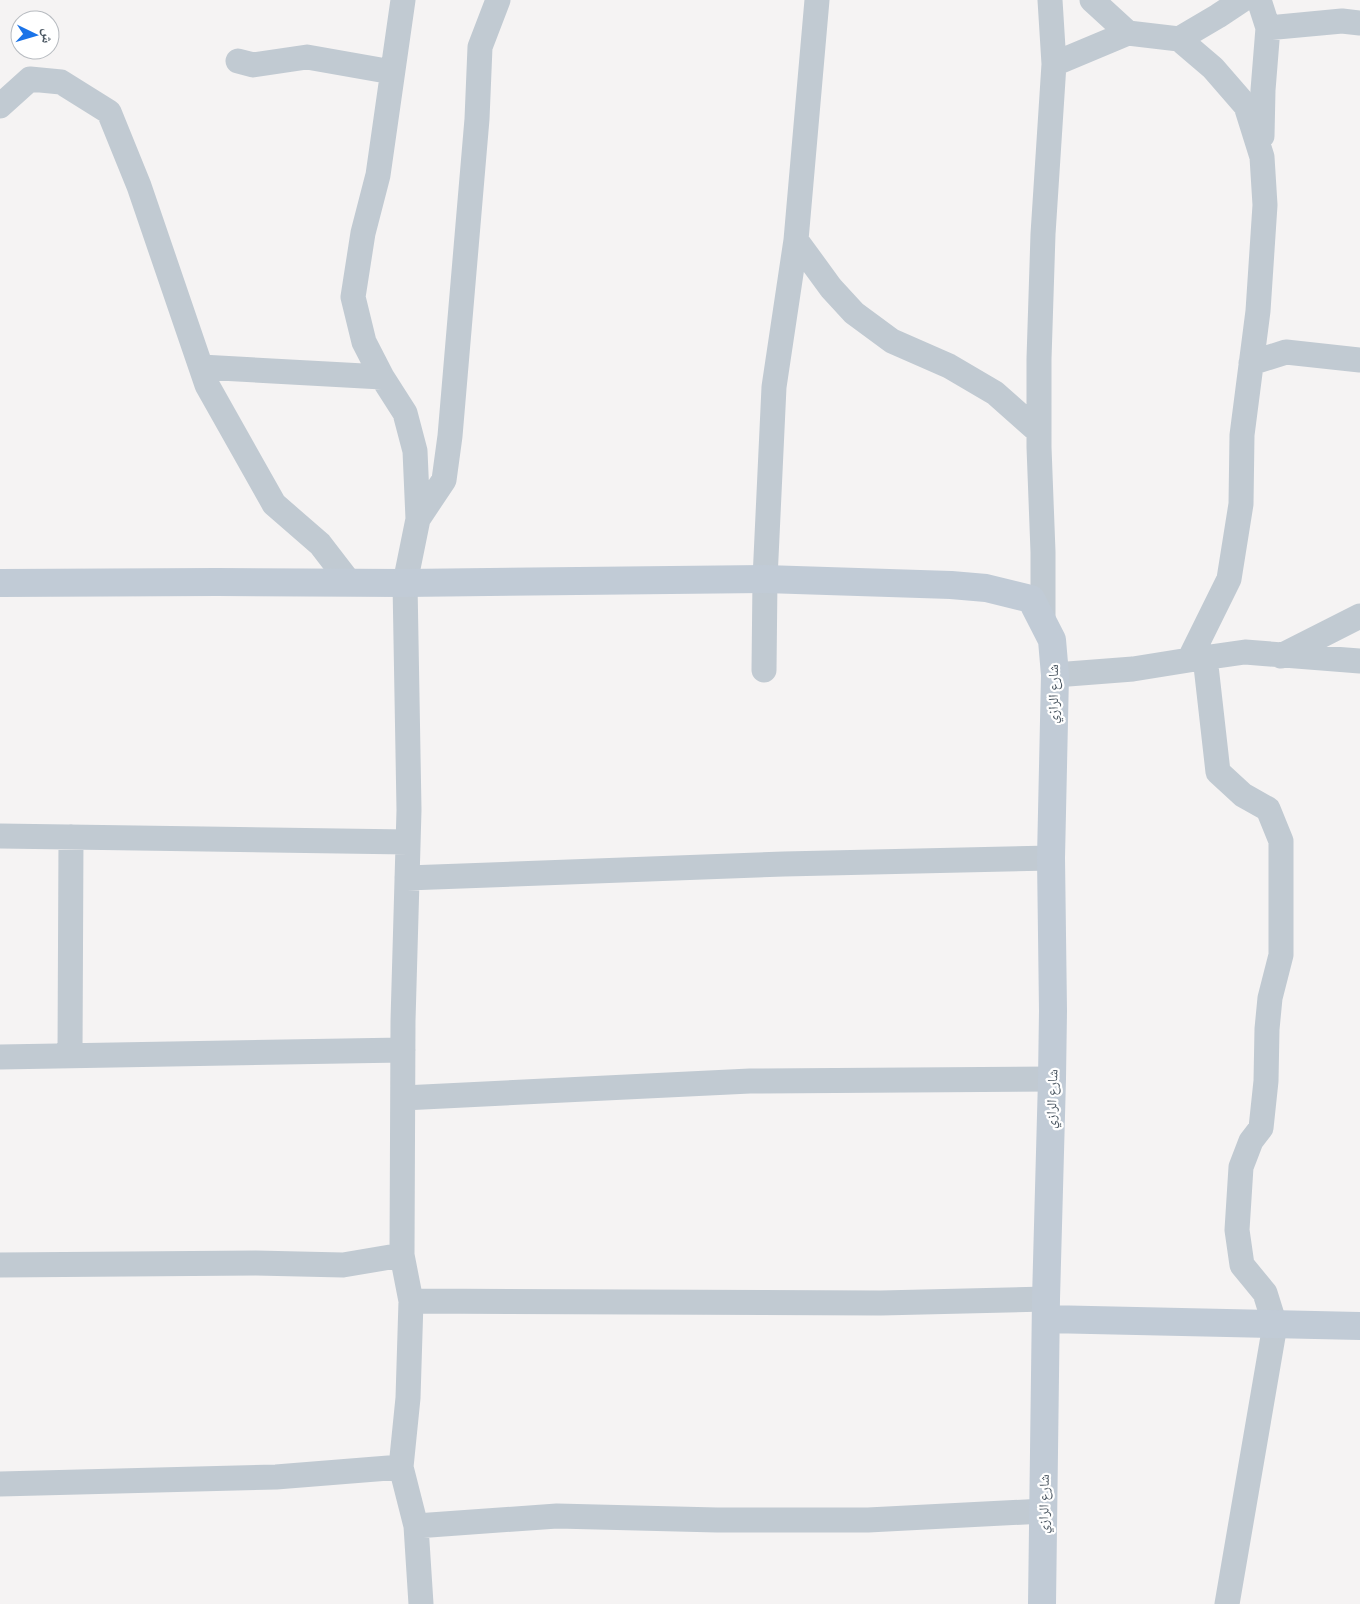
<svg xmlns="http://www.w3.org/2000/svg" width="1360" height="1604" font-family="'Nunito Sans','Noto Naskh Arabic',sans-serif">
	<style>
		.lines { fill: none; stroke-linecap: round; stroke-linejoin: round }
		.street { stroke: #c1cad2; stroke-width: 25 }
		.secondary { stroke: #c1cbd6; stroke-width: 28 }
		.labels { text-anchor: middle; dominant-baseline: central; stroke-width: 4.5; stroke-linejoin: round; paint-order: stroke }
		.street-label { font-size: 14px; fill: #4a5661; stroke: #fff }
	</style>
	<rect width="100%" height="100%" fill="#f5f3f3"/>
	<g class="lines">
		<path class="street" d="M403 0 378 175 363 233 353 297 364 342 382 377 405 413 415 451 418 519
			M1092 0 1128 33
			M1259 0 1268 28 1263 90 1262 136
			M1268 28 1342 21 1360 23
			M1179 39 1218 16 1242 0
			M238 61 253 65 307 57 392 72
			M1054 64 1128 33 1179 39 1213 68 1246 106 1262 157 1265 205 1258 311 1242 435 1241 504 1229 579 1189 660
			M0 106 30 79 61 82 109 112 139 186 207 385 274 504 320 544 350 583
			M796 240 831 288 854 313 892 341 949 366 995 393 1039 432
			M1251 363 1286 352 1360 360
			M201 367 382 377
			M1043 623V552L1039 447V359L1043 234 1054 64 1050 0
			M1281 656 1360 616
			M1205 657 1218 772 1243 795 1268 809 1281 841V955L1270 998 1267 1029 1266 1081 1261 1128 1251 1141 1241 1167 1237 1230 1242 1265 1265 1293 1275 1325 1227 1604
			M764 670 765 579 774 387 796 240 817 0
			M1055 675 1133 669 1189 660 1245 652 1360 661
			M0 836 408 842
			M407 878 784 864 1051 858
			M70 1055 71 837
			M0 1057 403 1050
			M403 1098 750 1081 1052 1079
			M0 1265 256 1263 343 1265 402 1255
			M411 1301 402 1255 403 1021 409 810 405 583 418 519 444 480 450 436 477 119 480 47 498 0
			M0 1484 276 1477 401 1467
			M416 1526 557 1516 717 1520H868L1044 1511
			M421 1604 416 1526 401 1467 408 1398 411 1301 881 1303 1046 1299"/>
		<path class="secondary" d="M0 583 217 582 405 583 765 579 951 585 986 588 1031 599 1052 640 1055 675 1051 858 1053 1011 1052 1079 1046 1299 1042 1604
			M1046 1319 1360 1326"/>
	</g>
	<g class="labels">
		<g class="street-label">
			<text transform="translate(1053 694) rotate(-90)">شارع الرازي</text>
			<text transform="translate(1052 1099) rotate(-88)">شارع الرازي</text>
			<text transform="translate(1044 1504) rotate(-89)">شارع الرازي</text>
		</g>
	</g>
	<g transform="translate(35 35) rotate(95)"><circle r="24" fill="#ffffff" stroke="#b7bbc0"/>
	<path d="M0-4L9 19L0 12L-9 19Z" fill="#1a73e8"/>
	<text y="-8" font-size="14" font-weight="bold" text-anchor="middle" fill="#4a5661">ش</text>
	</g>
</svg>
